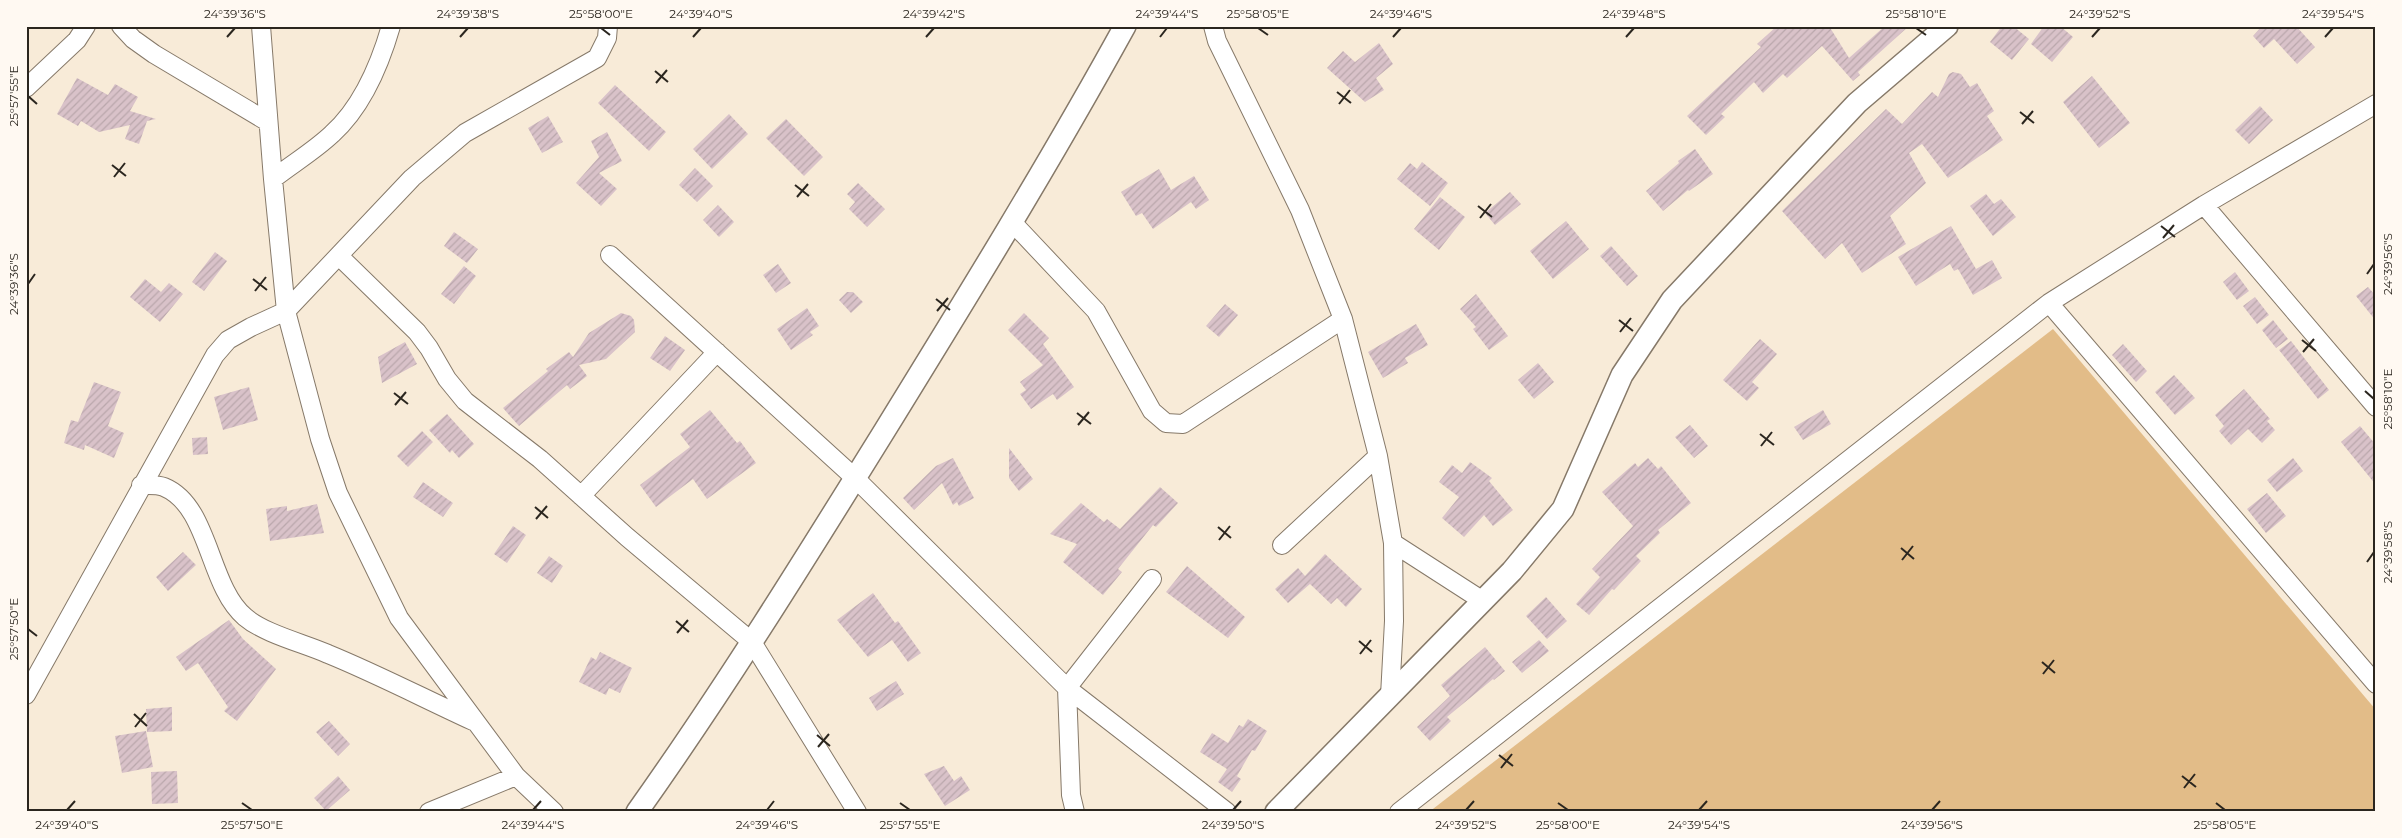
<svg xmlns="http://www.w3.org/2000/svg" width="2402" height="838" font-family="Montserrat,sans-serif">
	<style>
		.pitch { fill: #e2bc88 }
		.building { fill: url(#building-hatch) }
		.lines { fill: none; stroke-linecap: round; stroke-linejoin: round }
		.minor-casing { stroke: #867969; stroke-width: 20 }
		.tertiary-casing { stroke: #867969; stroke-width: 24 }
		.minor { stroke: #fff; stroke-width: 18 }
		.tertiary { stroke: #fff; stroke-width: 21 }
		.ticks { fill: none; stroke: #2b261f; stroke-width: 2 }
		.neatline { fill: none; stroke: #2b261f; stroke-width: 2 }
		.ticks-label { font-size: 12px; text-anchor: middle; fill: #2b261f }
	</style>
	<defs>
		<pattern id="building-hatch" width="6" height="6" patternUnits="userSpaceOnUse" patternTransform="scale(1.25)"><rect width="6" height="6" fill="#d9c2c9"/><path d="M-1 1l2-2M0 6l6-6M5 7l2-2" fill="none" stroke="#baa7ac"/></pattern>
	</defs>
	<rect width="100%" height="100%" fill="#f8ebd8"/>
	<path class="pitch" d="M2053 329 2376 710V812H1429Z"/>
	<path class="building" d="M1777 26H1829L1849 58 1885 26H1909L1858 72 1860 75 1853 81 1822 46 1787 78 1783 74 1763 93 1754 82 1721 114 1725 117 1706 135 1687 116 1761 47 1757 44Z
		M2002 26H2013L2029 39 2012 60 1990 42Z
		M2044 26H2060L2073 37 2052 62 2031 44Z
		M2262 26H2296L2315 47 2297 64 2274 39 2264 48 2253 36Z
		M1379 43 1393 64 1376 78 1384 90 1365 102 1327 68 1343 51 1355 62Z
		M1953 72 1961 74 1970 87 1977 83 1994 111 1987 116 2003 140 1948 178 1922 144 1909 153 1926 183 1890 216 1906 244 1862 273 1842 243 1825 259 1782 211 1886 109 1902 124 1932 92 1938 97 1949 74Z
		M2092 76 2130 123 2099 148 2063 102Z
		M77 78 108 95 115 84 138 97 130 111 156 119 147 121 139 144 125 139 130 125 99 132 81 121 78 126 57 114Z
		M615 85 666 132 649 151 598 103Z
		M2260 106 2273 120 2249 144 2235 130Z
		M729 114 748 134 712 169 693 149Z
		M548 116 563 142 542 153 528 128Z
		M786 119 823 157 804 176 766 138Z
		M607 132 622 161 599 173 617 189 601 206 576 183 599 157 591 141Z
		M1695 149 1713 174 1689 191 1688 190 1663 211 1646 191 1679 163 1678 161Z
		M1422 162 1448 183 1430 206 1397 179 1410 163 1417 169Z
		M695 168 713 186 697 202 679 185Z
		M1159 169 1171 190 1194 176 1209 200 1196 209 1191 202 1153 229 1142 213 1136 216 1121 192Z
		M858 183 885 209 867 227 849 209 855 202 847 194Z
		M1510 192 1521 204 1495 225 1485 213Z
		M1986 194 1994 204 2001 199 2016 217 1993 236 1970 206Z
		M1440 197 1465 217 1439 250 1414 229Z
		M718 205 734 222 719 237 703 220Z
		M1566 221 1589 249 1553 279 1530 251Z
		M1951 226 1976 269 1992 260 2002 278 1973 295 1958 269 1954 271 1950 264 1916 286 1898 257Z
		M454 232 478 249 467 263 444 246Z
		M1611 246 1638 276 1627 286 1600 256Z
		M215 252 227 261 204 291 192 282Z
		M778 264 791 283 776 293 763 275Z
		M464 266 476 276 454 304 441 294Z
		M2235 272 2249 291 2237 300 2223 282Z
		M145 279 161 292 169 283 183 294 160 322 130 297Z
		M2368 287 2376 296V321L2356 296Z
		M847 292H853L863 302 851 313 839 300Z
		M1476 294 1508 336 1489 350 1473 329 1476 327 1460 309Z
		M2255 297 2269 315 2257 324 2243 306Z
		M1225 304 1238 315 1219 337 1206 326Z
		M807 308 819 326 810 332 813 335 791 350 777 329Z
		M621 313 631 316 634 320 635 332 606 359 579 365 587 376 570 389 567 385 519 426 503 408 548 371 546 369 569 352 573 357 589 333Z
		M1024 313 1049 338 1043 344 1074 387 1057 400 1053 394 1031 409 1020 394 1026 390 1020 382 1043 365 1008 330Z
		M2273 320 2288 339 2276 348 2262 330Z
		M1416 324 1428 345 1405 358 1408 363 1383 378 1368 352Z
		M665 336 685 350 670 371 650 358Z
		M1760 339 1777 354 1752 382 1759 388 1747 401 1723 380Z
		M2291 341 2329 390 2318 399 2279 350Z
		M405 342 417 364 382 383 378 357Z
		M2123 344 2147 371 2136 382 2112 355Z
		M1538 363 1554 382 1534 399 1518 380Z
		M2174 375 2195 398 2175 415 2155 392Z
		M94 382 121 392 108 426 124 433 114 458 85 445 84 450 64 443 71 420 78 422Z
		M249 387 258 420 223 430 214 397Z
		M2244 389 2270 419 2267 421 2275 430 2262 443 2248 429 2231 445 2219 431 2224 426 2215 415Z
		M710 410 737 443 740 441 756 463 707 499 693 479 656 507 640 485 690 447 680 434Z
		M1823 410 1831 424 1803 440 1794 427Z
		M447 414 474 444 459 458 452 450 450 453 429 430Z
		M1690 425 1708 446 1694 458 1675 437Z
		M2360 426 2376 445V485L2341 442Z
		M422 431 433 442 408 467 397 456Z
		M207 437 208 454 193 455 192 438Z
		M1009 448 1033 479 1019 491 1009 478Z
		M953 458 974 498 959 506 957 502 953 505 942 483 914 510 903 498 936 466Z
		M1648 458 1658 469 1661 466 1691 503 1658 530 1660 533 1636 556 1641 561 1614 590 1612 589 1589 615 1576 604 1600 577 1592 569 1633 526 1602 492 1635 463 1638 467Z
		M2293 458 2303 471 2277 492 2267 480Z
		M1470 462 1492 478 1489 481 1513 510 1493 526 1484 515 1464 537 1442 518 1459 497 1439 482 1452 465 1462 473Z
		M423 482 453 503 443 517 413 497Z
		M1160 487 1178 503 1156 527 1153 525 1118 569 1122 572 1103 595 1063 562 1077 544 1050 534 1081 503 1104 522 1107 519 1120 529Z
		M2267 493 2286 516 2266 533 2247 509Z
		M317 504 324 533 270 541 266 509 287 506V511Z
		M513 526 526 535 507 563 494 554Z
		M183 552 196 565 168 591 156 577Z
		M1325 554 1362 589 1346 607 1337 598 1331 604 1310 584 1288 603 1275 589 1298 568 1305 576Z
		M549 556 563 566 552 583 537 573Z
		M1187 566 1245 617 1228 638 1166 592Z
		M873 593 895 623 898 621 921 653 908 662 892 640 868 657 837 620Z
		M1546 597 1567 621 1547 639 1526 616Z
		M229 620 243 639 276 669 237 721 224 711 228 707 198 663 186 671 176 657Z
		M1539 640 1549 651 1522 673 1512 662Z
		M1485 647 1505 671 1494 680 1493 679 1447 717 1451 721 1430 741 1417 727 1450 696 1441 685Z
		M600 652 632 668 620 693 609 688 606 695 579 682 591 657 596 660Z
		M896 681 904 694 877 711 869 698Z
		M172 707V731L147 732 146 709Z
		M1248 719 1267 731 1255 751 1252 750 1237 776 1231 772 1241 779 1232 792 1218 782 1227 769 1200 752 1212 733 1228 743 1239 725 1243 727Z
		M329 721 350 744 338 756 316 732Z
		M146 731 153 767 122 773 115 736Z
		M944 766 954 781 961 776 970 790 945 806 924 774Z
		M177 771 178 803 152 804 151 772Z
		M338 776 350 790 326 811 314 798Z"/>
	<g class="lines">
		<g class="minor-casing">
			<path id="minor" d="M121 26 133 39 154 54 268 122
				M261 26 273 179 286 311 320 439 338 493 399 618 516 776 554 812
				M1213 26 1217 41 1300 210 1343 319 1378 456 1393 543 1394 621 1390 696
				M26 88 77 40 86 26
				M273 179C292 164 314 151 332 134 362 107 380 64 391 26
				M2204 205 2376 407
				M1013 223 1096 311 1152 411 1166 423 1183 424 1343 319
				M610 255 855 478 1067 688 1227 812
				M339 256 417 332 429 348 447 379 465 401 540 459 627 537 752 642 857 812
				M2049 303 2376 684
				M141 485C148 485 157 484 164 487 210 506 208 586 245 617 265 634 303 643 328 654 377 674 425 699 473 721
				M581 496 717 352
				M1393 543 1483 601
				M1282 545 1378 456
				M26 695 215 355 228 340 251 327 286 311 412 178 465 133 597 58 607 38 608 26
				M429 812 516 776
				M1075 812 1071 795 1067 688 1152 579
				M1399 812 2049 303 2204 205 2376 104"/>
		</g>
		<g class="tertiary-casing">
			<path id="tertiary" d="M637 812C725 688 805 559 885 430 967 297 1049 164 1125 26
				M1276 812 1512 571 1563 509 1622 375 1672 300 1857 103 1947 26"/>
		</g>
		<use href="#minor" class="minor"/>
		<use href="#tertiary" class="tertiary"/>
	</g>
	<path class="ticks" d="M601 28 610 35M1258 28 1268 35M1916 28 1926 35M227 37 235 28M460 37 468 28M693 37 701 28M926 37 934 28M1160 37 1167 28M1393 37 1401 28M1626 37 1634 28M2092 37 2100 28M2325 37 2333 28M655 71 668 82M656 83 667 70M1337 92 1351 103M28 96 37 104M1339 104 1350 90M2020 112 2034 123M2022 124 2033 111M112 165 126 176M114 177 125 163M795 185 809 196M797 197 808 184M1478 206 1492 217M1480 218 1491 204M2161 226 2175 237M2163 238 2174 225M2367 274 2374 264M253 279 267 290M28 284 35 274M255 291 266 277M936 299 950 310M937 311 948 298M1619 320 1633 331M1620 332 1631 318M2302 340 2316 351M2303 352 2314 339M2365 391 2374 399M394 393 408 404M395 405 406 392M1077 413 1091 424M1078 425 1089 412M1760 434 1774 445M1761 446 1772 432M535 507 548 518M536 519 547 506M1218 527 1231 538M1219 540 1230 526M1901 548 1914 559M1902 560 1913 546M2367 562 2374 552M676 621 689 632M28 629 37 636M677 633 688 620M1359 641 1372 652M1360 654 1371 640M2042 662 2055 673M2043 674 2054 660M134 714 147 726M135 727 146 713M817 735 830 746M818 747 829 734M1499 755 1513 766M1501 768 1512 754M2182 776 2196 787M2184 788 2195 774M242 803 252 810M900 803 910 810M1558 803 1568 810M2216 803 2225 810M67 810 75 801M533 810 541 801M767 810 774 801M1233 810 1241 801M1466 810 1474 801M1699 810 1707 801M1932 810 1940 801"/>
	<rect width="2402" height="838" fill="none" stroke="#fff9f2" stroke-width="55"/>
	<rect x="28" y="28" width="2346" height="782" class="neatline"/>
	<g class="ticks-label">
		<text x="235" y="18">24°39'36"S</text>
		<text x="468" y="18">24°39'38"S</text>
		<text x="601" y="18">25°58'00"E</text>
		<text x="701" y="18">24°39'40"S</text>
		<text x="934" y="18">24°39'42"S</text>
		<text x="1167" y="18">24°39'44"S</text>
		<text x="1258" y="18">25°58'05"E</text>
		<text x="1401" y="18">24°39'46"S</text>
		<text x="1634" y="18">24°39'48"S</text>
		<text x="1916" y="18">25°58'10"E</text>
		<text x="2100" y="18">24°39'52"S</text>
		<text x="2333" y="18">24°39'54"S</text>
		<text transform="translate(14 96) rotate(-90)" y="4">25°57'55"E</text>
		<text transform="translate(2388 264) rotate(-90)" y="4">24°39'56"S</text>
		<text transform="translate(14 284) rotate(-90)" y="4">24°39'36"S</text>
		<text transform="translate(2388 399) rotate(-90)" y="4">25°58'10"E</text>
		<text transform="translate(2388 552) rotate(-90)" y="4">24°39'58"S</text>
		<text transform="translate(14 629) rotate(-90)" y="4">25°57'50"E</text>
		<text x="67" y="829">24°39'40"S</text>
		<text x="252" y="829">25°57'50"E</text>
		<text x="533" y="829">24°39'44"S</text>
		<text x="767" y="829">24°39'46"S</text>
		<text x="910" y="829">25°57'55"E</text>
		<text x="1233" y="829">24°39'50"S</text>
		<text x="1466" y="829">24°39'52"S</text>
		<text x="1568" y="829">25°58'00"E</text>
		<text x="1699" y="829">24°39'54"S</text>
		<text x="1932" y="829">24°39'56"S</text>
		<text x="2225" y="829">25°58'05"E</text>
	</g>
</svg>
